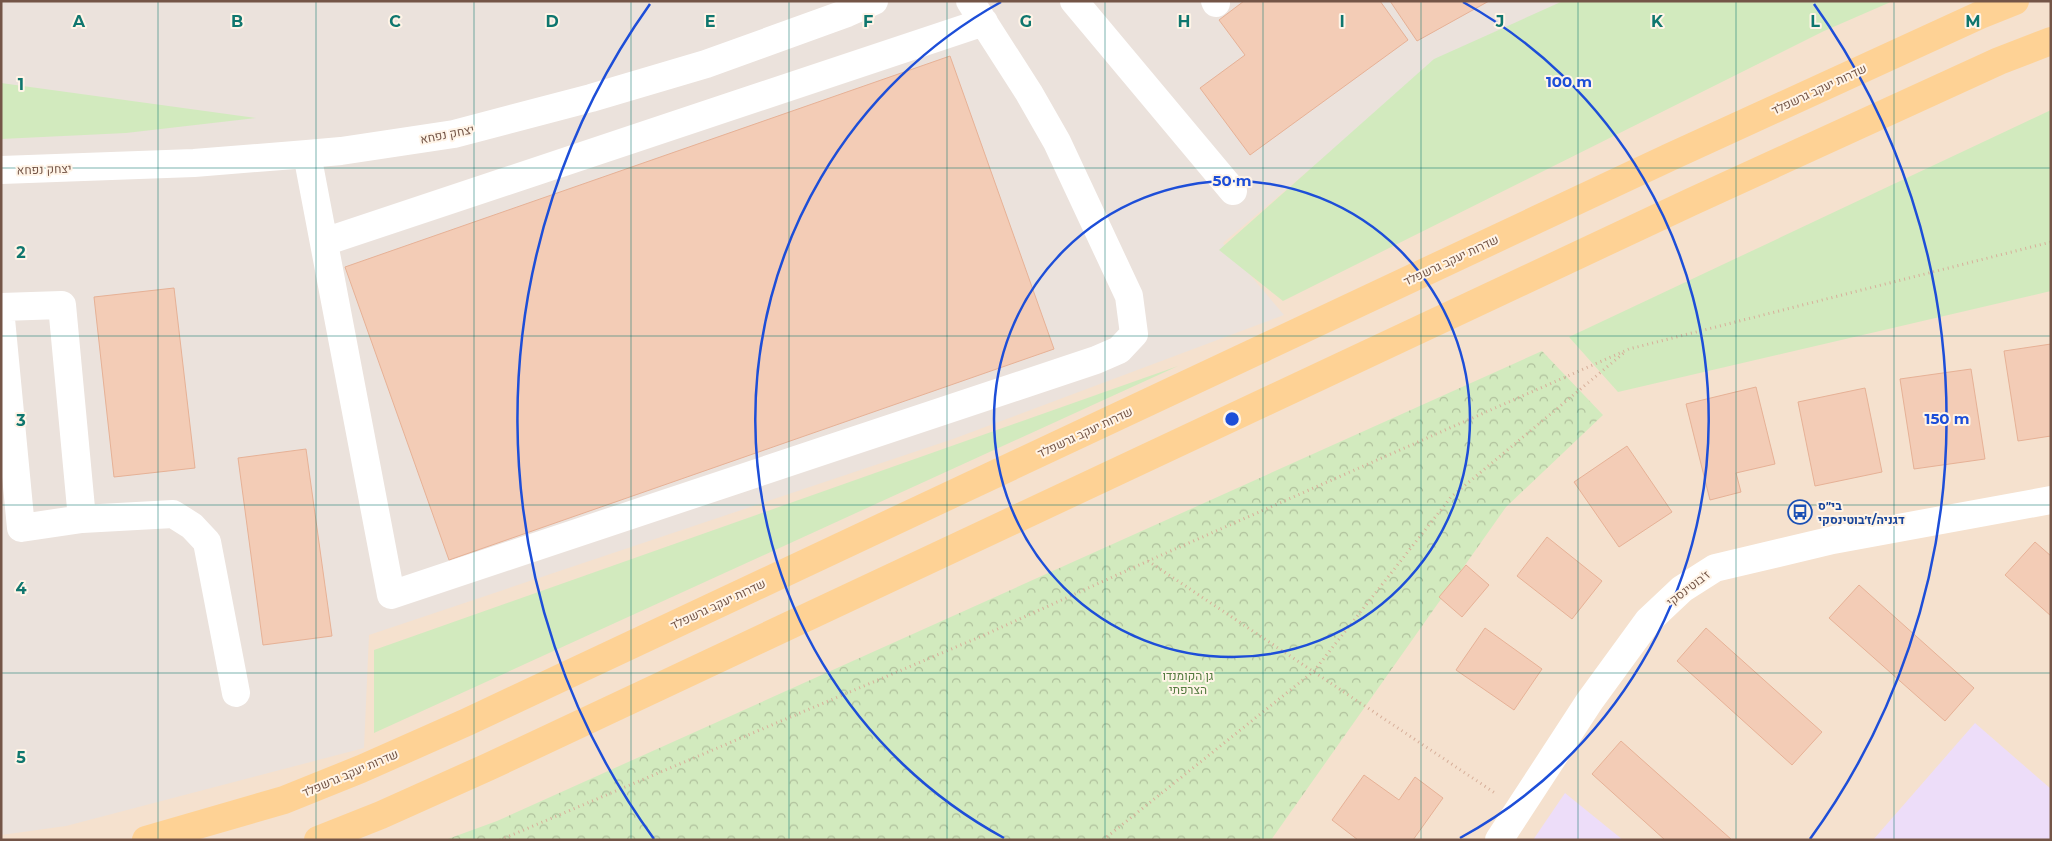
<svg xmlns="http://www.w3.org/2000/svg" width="2052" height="841" font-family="Montserrat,Heebo,sans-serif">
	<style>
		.residential { fill: #f5e1ce }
		.industrial { fill: #ebe2dc }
		.education { fill: #edddf9 }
		.grass { fill: #d2eabe }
		.park { fill: url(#park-crowns) }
		.building { fill: #f3ccb6; stroke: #e6b196 }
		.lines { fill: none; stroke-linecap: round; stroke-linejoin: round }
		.path { stroke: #d7af9a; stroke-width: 3; stroke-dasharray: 1 4; stroke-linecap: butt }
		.minor { stroke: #fff; stroke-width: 28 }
		.major { stroke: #fed295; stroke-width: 28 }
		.grid { fill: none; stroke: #0f766e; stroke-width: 1; stroke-opacity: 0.55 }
		.ring { fill: none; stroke: #1d4ed8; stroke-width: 2.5 }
		.labels { text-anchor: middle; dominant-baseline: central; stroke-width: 4; stroke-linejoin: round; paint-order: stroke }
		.street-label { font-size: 12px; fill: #745547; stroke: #fff4e7 }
		.transit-label { font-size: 12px; font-weight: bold; fill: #164399; stroke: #fff4e7; text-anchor: start }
		.park-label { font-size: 12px; fill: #537a3e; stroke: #fff4e7 }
		.grid-label { font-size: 16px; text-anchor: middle; font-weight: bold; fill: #0f766e; stroke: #fff4e7; stroke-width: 4; stroke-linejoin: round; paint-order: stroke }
		.centre { fill: #1d4ed8; stroke: #fff4e7; stroke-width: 2.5 }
		.ring-label { font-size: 15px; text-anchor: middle; font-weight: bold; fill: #1d4ed8; stroke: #fff4e7; stroke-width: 4; stroke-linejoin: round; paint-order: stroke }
	</style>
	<defs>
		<pattern id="park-crowns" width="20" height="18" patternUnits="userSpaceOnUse" patternTransform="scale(1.25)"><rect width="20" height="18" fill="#d2eabe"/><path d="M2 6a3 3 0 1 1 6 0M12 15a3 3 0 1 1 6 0" fill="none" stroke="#afc09c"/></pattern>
	</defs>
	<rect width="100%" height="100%" fill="#fdf0e0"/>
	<path class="residential" d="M1 1H2051V840H1Z"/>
	<path class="industrial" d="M1 1H1571L1427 70 1223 243 1284 315 953 439 369 635 364 748 66 826 1 835Z"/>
	<path class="education" d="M1975 723 2051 789V840H1873Z
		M1565 793 1623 840H1533Z"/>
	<path class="grass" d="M1563 1H1893L1824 31 1283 301 1219 250 1434 59Z
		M1 83 256 118 126 133 1 139Z
		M2051 110V291L1618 392 1569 337Z
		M1178 366 374 733V650Z"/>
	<path class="park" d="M1542 351 1603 415 1506 507 1271 840H445L497 821Z"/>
	<path class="building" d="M1244 1H1380L1408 40 1250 155 1200 88 1245 55 1219 20Z
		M1390 1H1489L1417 41Z
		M950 56 1054 349 449 560 345 267Z
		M174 288 195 468 114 477 94 297Z
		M2051 344V436L2018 441 2004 351Z
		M1971 369 1985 459 1914 469 1900 379Z
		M1756 387 1775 464 1736 473 1741 492 1710 500 1686 404Z
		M1865 388 1882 472 1815 486 1798 402Z
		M1627 446 1672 512 1619 547 1574 482Z
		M306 449 332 636 263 645 238 458Z
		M1547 537 1602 581 1572 619 1517 576Z
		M2035 542 2051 556V616L2005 575Z
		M1466 565 1489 585 1462 617 1439 597Z
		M1859 585 1974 688 1945 721 1829 618Z
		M1485 628 1542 669 1514 710 1456 670Z
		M1706 628 1822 732 1792 765 1677 661Z
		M1621 741 1732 840H1665L1592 774Z
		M1364 775 1399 800 1415 777 1443 798 1413 840H1358L1332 820Z"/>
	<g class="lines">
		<path class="path" d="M1148 561 1495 793
			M500 840 982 636 1148 561 1629 349 2051 242
			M1103 840 1314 671 1451 497 1625 352"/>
		<path class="minor" d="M1074 1 1233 191
			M1215 1 1216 3
			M307 154 391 595 1096 360 1119 350 1134 334 1129 296 1057 142 1029 93 970 1
			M1 170 194 163 307 154 341 151 454 134 591 98 706 64 847 13 874 1
			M324 242 984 22
			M1 307 62 305 82 519
			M1 319 21 528 82 519 173 514 192 526 207 542 236 693
			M1499 840 1589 702 1648 621 1682 589 1715 568 1833 540 2051 500"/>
		<path class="major" d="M146 840 284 800 361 769 467 722 1670 157 1980 15 2015 1
			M318 840 381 815 488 767 1691 202 1999 61 2051 41"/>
	</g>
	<path class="grid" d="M158 1V840M316 1V840M474 1V840M631 1V840M789 1V840M947 1V840M1105 1V840M1263 1V840M1421 1V840M1578 1V840M1736 1V840M1894 1V840M1 168H2051M1 336H2051M1 505H2051M1 673H2051"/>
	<g class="ring">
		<circle cx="1232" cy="419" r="238"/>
		<path d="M1004 838A477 477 0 0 1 1001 2M1463 2A477 477 0 0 1 1460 838"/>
		<path d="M654 839A715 715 0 0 1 650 4M1814 4A715 715 0 0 1 1810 839"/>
	</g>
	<defs>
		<g id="bus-ring" transform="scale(1.25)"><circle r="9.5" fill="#fff4e7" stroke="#1a4fb4" stroke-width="1.5"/><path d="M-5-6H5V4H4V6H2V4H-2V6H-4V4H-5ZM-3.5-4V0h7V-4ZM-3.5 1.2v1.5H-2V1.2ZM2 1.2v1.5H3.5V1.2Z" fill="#1a4fb4"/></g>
	</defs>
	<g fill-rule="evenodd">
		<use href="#bus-ring" x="1800" y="512"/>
	</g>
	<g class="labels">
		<g class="street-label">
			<text transform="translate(1819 89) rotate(-25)">שדרות יעקב גרשפלד</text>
			<text transform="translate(447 134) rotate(-11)">יצחק נפחא</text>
			<text transform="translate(44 169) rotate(-2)">יצחק נפחא</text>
			<text transform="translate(1451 260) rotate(-25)">שדרות יעקב גרשפלד</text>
			<text transform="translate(1085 432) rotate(-25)">שדרות יעקב גרשפלד</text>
			<text transform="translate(1688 588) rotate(-37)">ז'בוטינסקי</text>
			<text transform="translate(718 604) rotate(-25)">שדרות יעקב גרשפלד</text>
			<text transform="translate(350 773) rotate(-23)">שדרות יעקב גרשפלד</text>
		</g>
		<g class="transit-label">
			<text x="1818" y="505">בי״ס<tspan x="1818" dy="14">דגניה/ז׳בוטינסקי</tspan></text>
		</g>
		<g class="park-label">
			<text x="1188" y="675">גן הקומנדו<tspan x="1188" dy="14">הצרפתי</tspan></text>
		</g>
	</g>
	<g class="grid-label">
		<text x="79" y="27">A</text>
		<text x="237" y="27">B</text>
		<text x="395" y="27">C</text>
		<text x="552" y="27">D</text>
		<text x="710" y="27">E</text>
		<text x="868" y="27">F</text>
		<text x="1026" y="27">G</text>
		<text x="1184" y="27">H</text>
		<text x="1342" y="27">I</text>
		<text x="1500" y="27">J</text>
		<text x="1657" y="27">K</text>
		<text x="1815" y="27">L</text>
		<text x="1973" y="27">M</text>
		<text x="21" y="90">1</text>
		<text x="21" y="258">2</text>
		<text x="21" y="426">3</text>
		<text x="21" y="594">4</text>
		<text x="21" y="763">5</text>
	</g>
	<circle cx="1232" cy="419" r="8" class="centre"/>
	<g class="ring-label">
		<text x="1569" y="87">100 m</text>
		<text x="1232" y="186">50 m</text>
		<text x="1947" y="424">150 m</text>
	</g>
	<rect width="2052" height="841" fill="none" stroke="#745547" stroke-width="5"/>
</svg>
